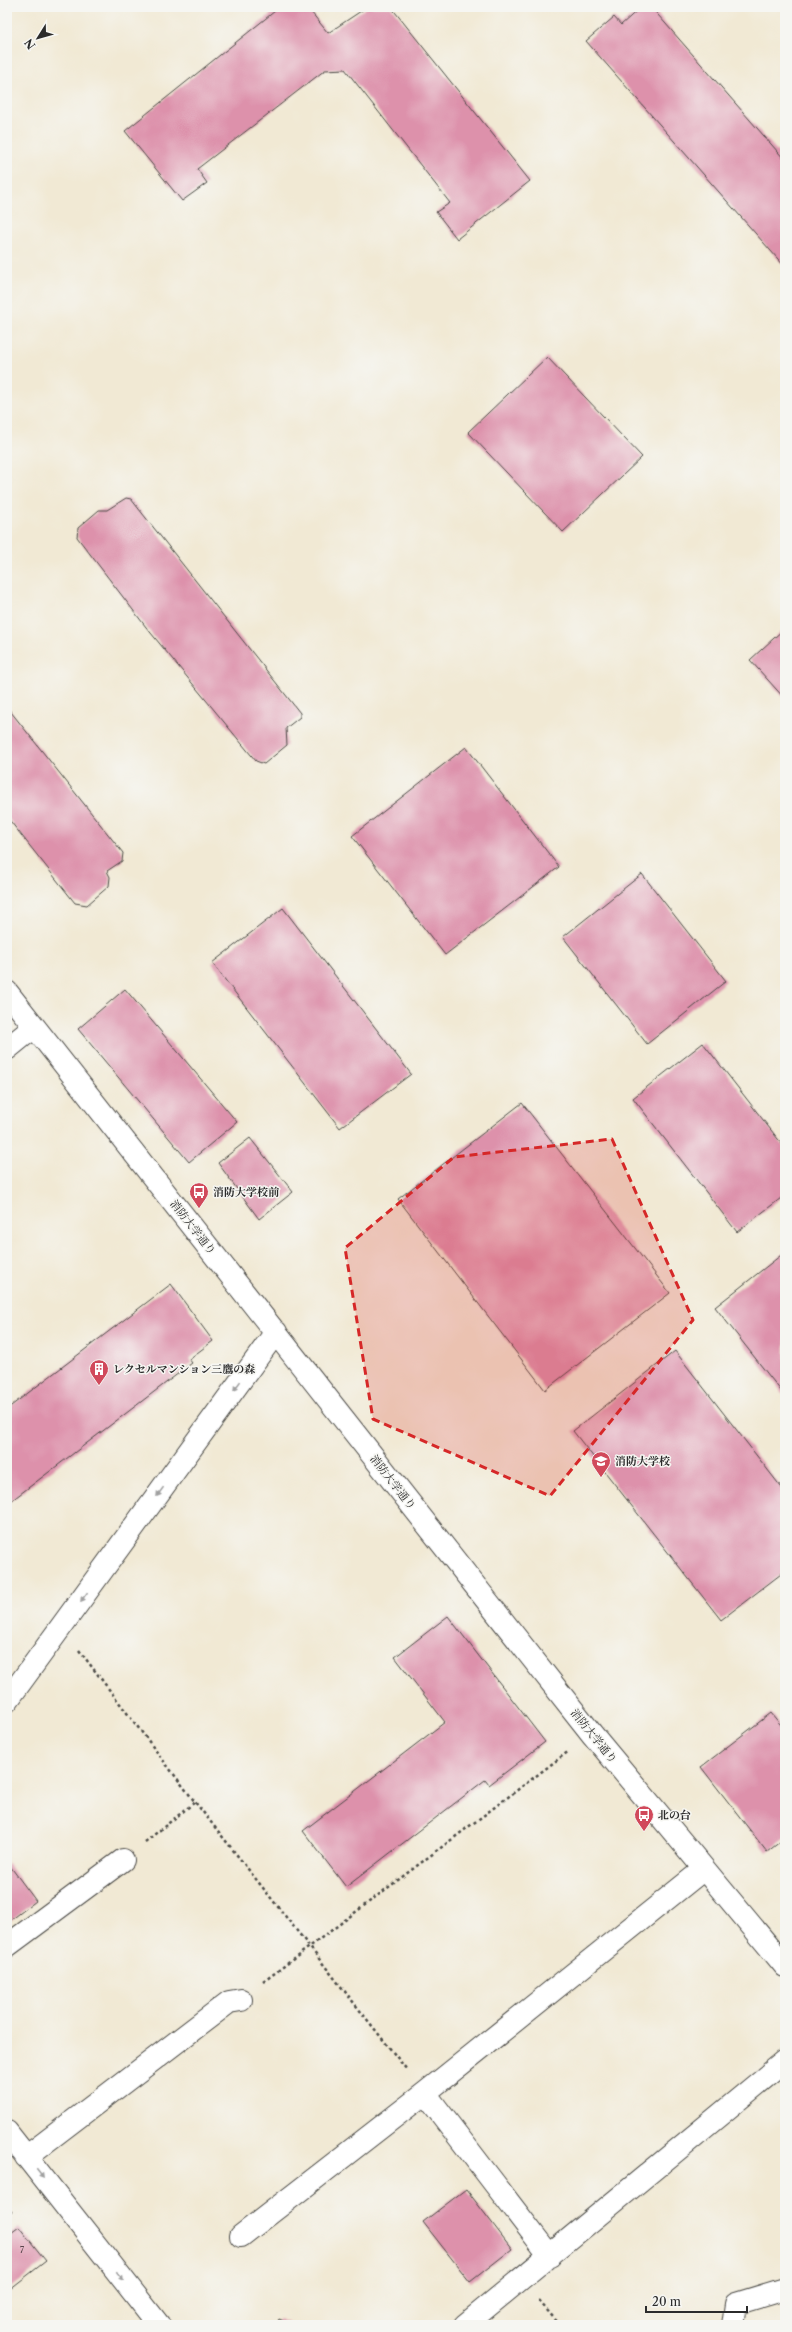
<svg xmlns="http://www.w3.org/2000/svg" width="792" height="2332" font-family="'Libre Caslon Text','Noto Serif JP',serif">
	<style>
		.building { fill: #dd91ab }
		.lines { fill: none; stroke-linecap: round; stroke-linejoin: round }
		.minor-casing { stroke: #494844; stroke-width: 24 }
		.path { stroke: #494844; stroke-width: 2.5; stroke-dasharray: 3 3; stroke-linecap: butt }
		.minor { stroke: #fff; stroke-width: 22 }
		.oneway { fill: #a0a0a0 }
		.marked { fill: #d62828; fill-opacity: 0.2; stroke: #d62828; stroke-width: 3; stroke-dasharray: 8 5; stroke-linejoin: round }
		.labels { text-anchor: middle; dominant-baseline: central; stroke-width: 3; stroke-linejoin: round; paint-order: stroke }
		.number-label { font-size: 9px; fill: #58444b }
		.poi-label { font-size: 11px; font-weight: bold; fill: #2b2b2b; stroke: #f6f6f2; text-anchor: start }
		.street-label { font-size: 11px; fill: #2b2b2b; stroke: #f6f6f2 }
	</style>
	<rect width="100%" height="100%" fill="#f6f6f2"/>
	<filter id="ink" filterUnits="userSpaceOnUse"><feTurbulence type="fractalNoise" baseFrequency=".025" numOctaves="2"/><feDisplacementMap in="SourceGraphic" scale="8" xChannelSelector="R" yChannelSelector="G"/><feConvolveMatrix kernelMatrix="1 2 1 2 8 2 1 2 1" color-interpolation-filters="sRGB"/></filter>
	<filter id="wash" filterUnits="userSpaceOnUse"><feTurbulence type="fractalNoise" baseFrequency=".012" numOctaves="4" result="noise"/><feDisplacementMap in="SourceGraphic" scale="16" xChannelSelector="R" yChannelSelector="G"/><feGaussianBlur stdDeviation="0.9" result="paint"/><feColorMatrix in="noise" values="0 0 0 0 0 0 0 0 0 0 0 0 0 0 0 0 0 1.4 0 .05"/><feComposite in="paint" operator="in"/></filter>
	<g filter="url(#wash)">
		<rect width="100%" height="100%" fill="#f1e9d4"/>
		<g id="blocks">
			<path class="building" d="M280 7H307L328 33 367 7H391L530 181 457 239 436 212 450 203 345 69 325 70 197 169 207 183 182 201 125 131Z
				M641 7H651L785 160V267L586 41 614 17 621 25Z
				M547 357 642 457 563 532 468 432Z
				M126 498 131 499 300 713V717L286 728 287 745 264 764 256 761 146 627 77 537 78 528 99 510H107Z
				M785 628V699L750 660Z
				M7 707 123 853 122 861 107 871 110 877 109 886 87 905 75 903 7 817Z
				M466 747 559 867 445 955 352 836Z
				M642 874 726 981 647 1044 563 937Z
				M283 908 411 1074 340 1128 212 963Z
				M125 989 237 1122 189 1162 78 1029Z
				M703 1043 785 1148V1195L737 1232 633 1098Z
				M522 1103 670 1293 545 1390 398 1199Z
				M250 1138 293 1192 259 1219 218 1163Z
				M785 1252V1396L715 1307Z
				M171 1284 213 1341 189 1359 192 1363 7 1504V1409Z
				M675 1351 785 1492V1571L721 1620 573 1431Z
				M448 1616 545 1742 489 1785 485 1780 346 1887 303 1831 445 1722 395 1657Z
				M771 1713 785 1730V1838L767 1852 701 1767Z
				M7 1862 36 1901 7 1923Z
				M466 2189 512 2249 470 2282 423 2222Z
				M7 2205 12 2212 7 2216Z
				M19 2227 46 2261 10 2289 7 2285V2236Z
				M279 2319 293 2325H276Z"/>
		</g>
	</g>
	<g filter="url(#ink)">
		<use href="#blocks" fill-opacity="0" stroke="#494844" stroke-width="1"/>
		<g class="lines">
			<g class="minor-casing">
				<path id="minor" d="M7 992 592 1734 785 1966
					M7 1049 34 1027
					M7 1701 276 1332
					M7 1946 123 1860
					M425 2093 550 2256
					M7 2132 159 2325
					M26 2157 229 2002 241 2000
					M241 2236 425 2093 704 1869
					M465 2325 785 2061
					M733 2325 736 2304 785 2289"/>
			</g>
			<path class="path" d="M79 1650 195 1802 407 2070
				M145 1842 195 1802
				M263 1982 569 1751
				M539 2301 560 2325"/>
			<use href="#minor" class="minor"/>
		</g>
		<defs><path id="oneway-solid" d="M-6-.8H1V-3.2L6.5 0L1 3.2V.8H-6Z"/></defs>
		<g class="oneway">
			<use href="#oneway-solid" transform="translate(237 1386) rotate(126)"/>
			<use href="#oneway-solid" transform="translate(160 1492) rotate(126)"/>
			<use href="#oneway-solid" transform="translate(84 1597) rotate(126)"/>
			<use href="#oneway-solid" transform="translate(40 2173) rotate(52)"/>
			<use href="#oneway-solid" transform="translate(120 2276) rotate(52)"/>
		</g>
	</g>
	<path class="marked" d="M612 1139 693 1320 550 1496 373 1419 345 1248 454 1157Z"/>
	<defs>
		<g id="bus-pin" transform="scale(1)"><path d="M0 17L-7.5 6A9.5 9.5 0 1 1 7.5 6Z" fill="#d1495b" stroke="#f6f6f2"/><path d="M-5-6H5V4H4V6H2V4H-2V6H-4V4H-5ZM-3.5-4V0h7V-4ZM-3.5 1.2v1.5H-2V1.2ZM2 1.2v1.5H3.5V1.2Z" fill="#fff"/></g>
		<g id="building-pin" transform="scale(1)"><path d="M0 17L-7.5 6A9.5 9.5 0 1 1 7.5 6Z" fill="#d1495b" stroke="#f6f6f2"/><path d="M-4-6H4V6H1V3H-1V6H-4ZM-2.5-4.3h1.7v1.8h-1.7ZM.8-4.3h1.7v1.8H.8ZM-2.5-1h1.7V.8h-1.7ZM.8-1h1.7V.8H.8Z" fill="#fff"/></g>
		<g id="school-pin" transform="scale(1)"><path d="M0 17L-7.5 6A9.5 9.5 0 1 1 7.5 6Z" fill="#d1495b" stroke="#f6f6f2"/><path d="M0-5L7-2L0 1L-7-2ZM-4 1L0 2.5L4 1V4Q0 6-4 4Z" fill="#fff"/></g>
	</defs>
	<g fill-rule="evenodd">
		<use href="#bus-pin" x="199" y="1192"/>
		<use href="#building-pin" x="99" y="1369"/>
		<use href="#school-pin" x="601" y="1461"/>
		<use href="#bus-pin" x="644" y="1815"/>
	</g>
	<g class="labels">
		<g class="number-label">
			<text x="22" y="2249">7</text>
		</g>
		<g class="poi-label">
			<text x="213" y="1192">消防大学校前</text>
			<text x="113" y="1369">レクセルマンション三鷹の森</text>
			<text x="615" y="1461">消防大学校</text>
			<text x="658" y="1815">北の台</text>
		</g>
		<g class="street-label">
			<text transform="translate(193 1227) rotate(52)">消防大学通り</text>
			<text transform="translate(393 1482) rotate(52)">消防大学通り</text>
			<text transform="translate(594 1736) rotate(51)">消防大学通り</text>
		</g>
	</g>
	<rect width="792" height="2332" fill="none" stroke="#f6f6f2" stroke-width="24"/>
	<g transform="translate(38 38) rotate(233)" stroke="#f6f6f2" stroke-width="3" paint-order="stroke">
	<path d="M0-3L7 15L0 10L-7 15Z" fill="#2b2b2b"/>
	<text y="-6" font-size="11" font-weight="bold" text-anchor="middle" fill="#2b2b2b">N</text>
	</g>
	<path d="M646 2306v6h101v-6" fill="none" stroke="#2b2b2b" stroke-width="2"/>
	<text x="652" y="2306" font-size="12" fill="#2b2b2b" stroke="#f6f6f2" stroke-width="3" paint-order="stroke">20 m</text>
</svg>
